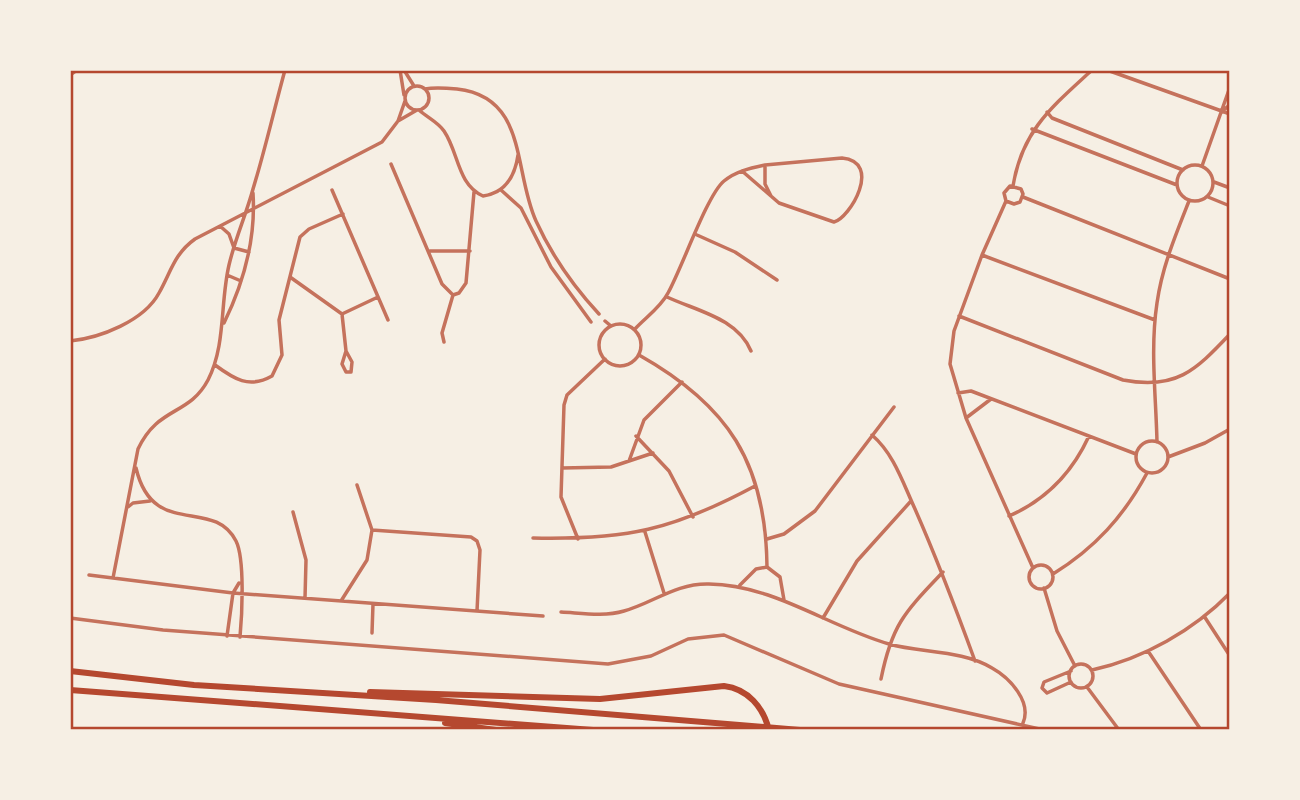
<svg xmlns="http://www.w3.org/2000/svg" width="1300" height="800" font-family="'PT Serif',serif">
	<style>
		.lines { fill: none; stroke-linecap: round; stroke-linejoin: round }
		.minor { stroke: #c5725c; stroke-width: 3.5 }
		.motorway { stroke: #b5482f; stroke-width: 6 }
		.neatline { fill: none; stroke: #b5482f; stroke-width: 2.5 }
	</style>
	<rect width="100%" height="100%" fill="#f6efe4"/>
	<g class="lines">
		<path class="minor" d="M400 70 404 95
			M404 70 414 86
			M1107 70 1230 114
			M70 75 77 70
			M405 98a12 12 0 1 1 24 0a12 12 0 1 1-24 0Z
			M425 89C435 87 446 88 457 89 528 97 513 171 536 221 552 256 573 286 599 314
			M419 110C428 118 438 122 444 131 459 153 457 184 483 196 505 193 515 176 518 155
			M1222 111 1230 105
			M1047 112 1052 118 1183 170
			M398 121 405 101
			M1032 129 1177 185
			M391 164 442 284 453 295 442 333 444 342
			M1177 183a18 18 0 1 1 36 0a18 18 0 1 1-36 0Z
			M765 165V184L771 196
			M1202 166 1230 87
			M1214 182 1230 188
			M1013 186C1022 130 1053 106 1092 70
			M332 190 388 320
			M501 190 521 208 551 267 591 322
			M1023 197 1230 279
			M1208 197 1230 206
			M1006 201 1014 204 1020 202 1023 194 1021 189 1010 186 1004 193 1006 201 982 255 954 331 950 364 966 418 1033 568
			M220 226 229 234 234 248 249 252
			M697 235 735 252 777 280
			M430 251H470
			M982 255 1155 320
			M227 275 241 281
			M290 277 342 314 346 351 342 364 346 372H351L352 362 346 351
			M453 295 459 293 466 283 474 192
			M667 297C697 311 737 318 751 351
			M342 314 378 297
			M959 316 1123 380C1176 390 1195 371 1230 334
			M605 321 611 326
			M224 323C244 282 256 239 253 193
			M599 345a21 21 0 1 1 42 0a21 21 0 1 1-42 0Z
			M635 329C645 318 661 307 668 293 682 268 707 195 724 181 736 171 751 168 765 165L842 158C883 162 850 218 834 222L779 203 742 171
			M70 341C100 338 144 321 159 293 171 272 174 254 195 239L382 142 398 121 417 110
			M639 355C728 405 766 463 767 567
			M215 365C234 379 249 389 272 376L282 355 279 320 300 237 309 229 343 214
			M958 393 971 391 1136 454
			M966 418 991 399
			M872 435C894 454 903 483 915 509 937 559 956 609 975 661
			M636 436 669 471 693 517
			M1136 457a16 16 0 1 1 32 0a16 16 0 1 1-32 0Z
			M1157 442C1156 396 1150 349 1157 303 1162 267 1176 234 1189 201
			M1168 457 1205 443 1230 429
			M629 461 644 420 682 382
			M136 468C153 540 213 496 236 541 245 559 242 616 240 637
			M562 468 611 467 653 453
			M128 507 133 503 150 501
			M293 512 306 560 305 598
			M1009 516C1046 500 1072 473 1089 436
			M372 530 471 537 477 541 480 550 477 611
			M645 532 664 593
			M533 538C626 540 673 530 755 486
			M578 539 561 497 564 405 567 395 605 359
			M767 539 784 534 815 511 894 407
			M1029 577a12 12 0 1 1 24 0a12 12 0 1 1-24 0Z
			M1053 574C1095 548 1124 516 1147 473
			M89 575 233 593 543 616
			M113 578 138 449C158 406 189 416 208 380 226 345 220 303 229 265 235 239 246 215 253 189 265 150 274 110 285 70
			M740 585 756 569 767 567 780 577 784 600
			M1044 588 1057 631 1075 666
			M341 601 367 560 372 530 357 485
			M561 612C581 613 604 617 624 611 653 603 676 583 709 584 774 585 827 626 889 644 921 653 963 650 992 668 1010 678 1032 702 1023 723
			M1204 616 1230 656
			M70 618 163 630 608 664 651 656 688 639 724 635 839 684 1044 730
			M823 618 857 561 911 501
			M372 633 373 604
			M227 636 233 593 239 583
			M1148 651 1201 730
			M1069 676a12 12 0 1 1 24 0a12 12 0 1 1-24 0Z
			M1092 670C1143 659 1194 630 1230 593
			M1071 671 1044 682 1042 688 1047 693 1071 682
			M881 679C892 624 905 612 943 572
			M1087 687 1119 730"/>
		<path class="motorway" d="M70 671 194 685 436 700 800 730
			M70 690 593 730
			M370 692 600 699 724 686C748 689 763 707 769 730
			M445 723 496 730"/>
	</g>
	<rect width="1300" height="800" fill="none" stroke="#f6efe4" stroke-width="144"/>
	<rect x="72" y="72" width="1156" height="656" class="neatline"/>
</svg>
